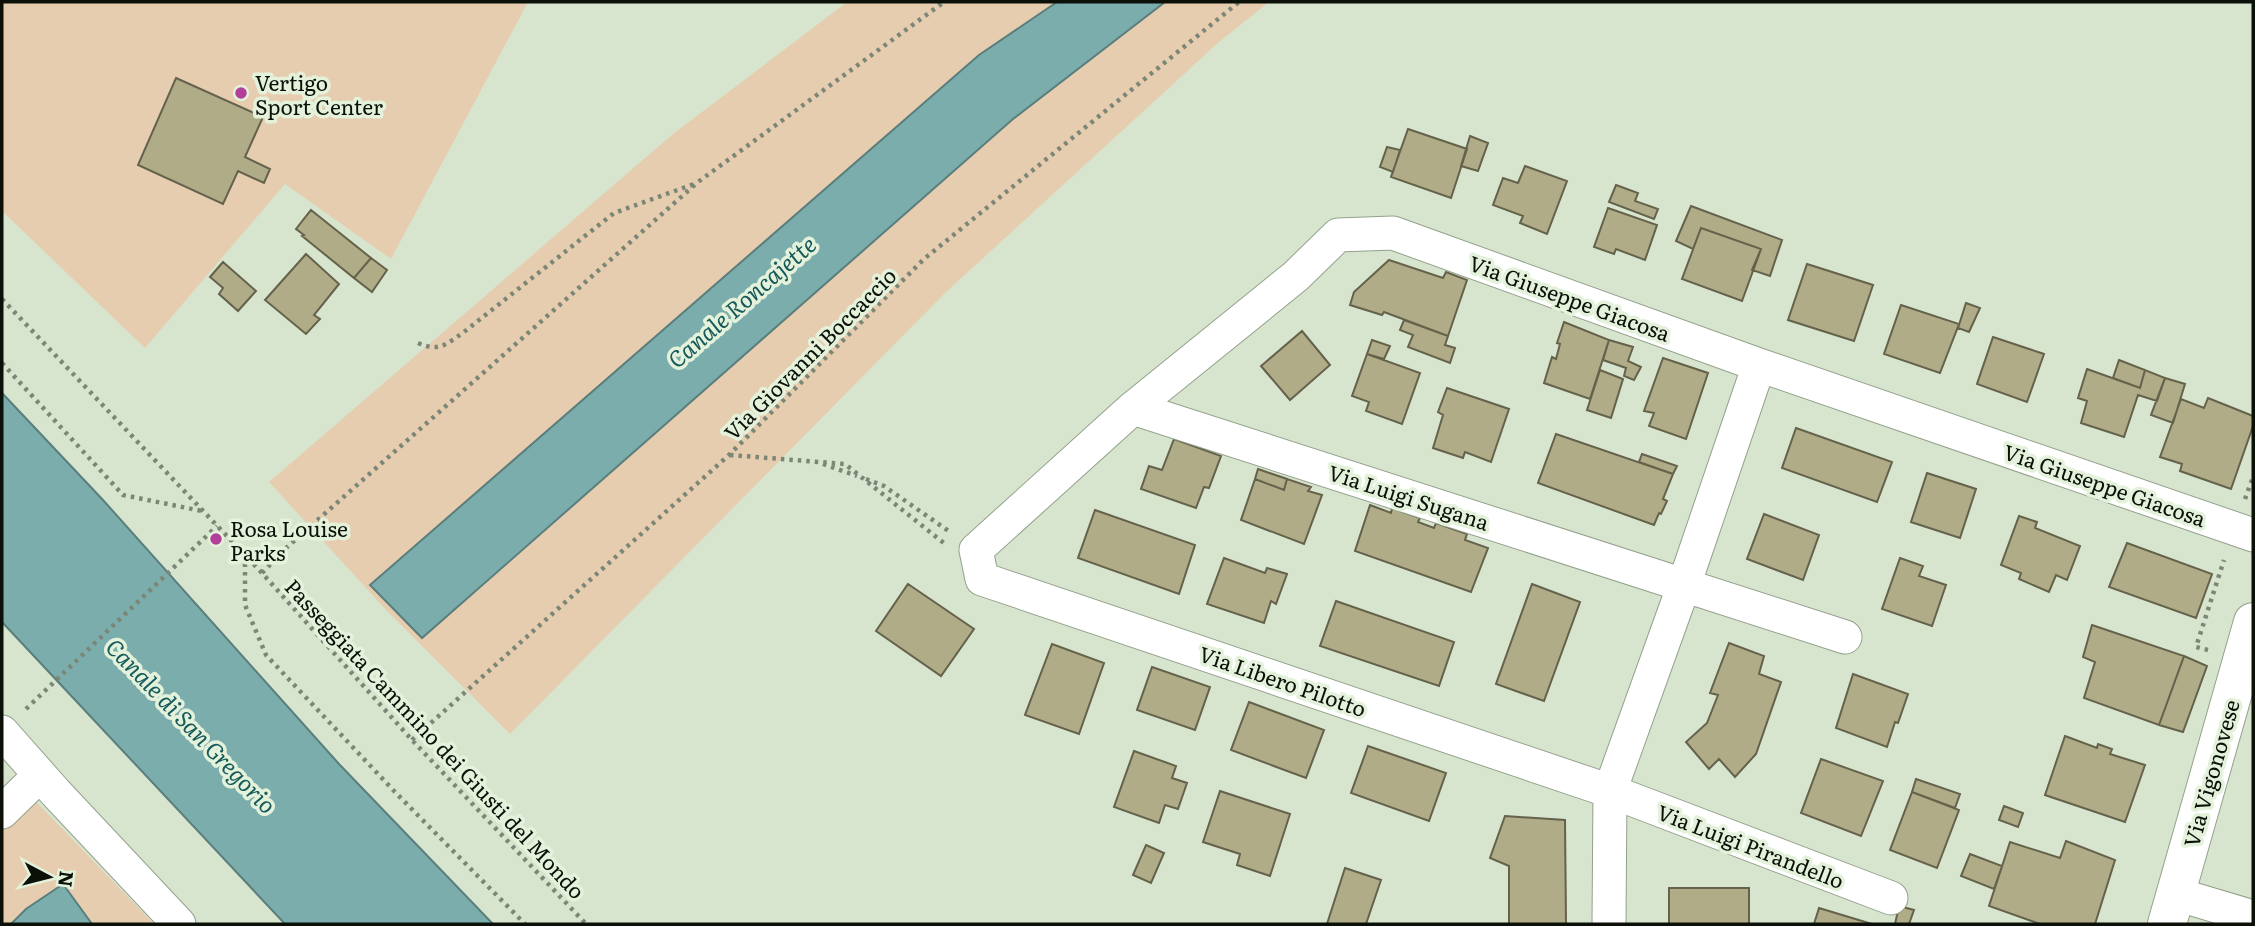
<svg xmlns="http://www.w3.org/2000/svg" width="2255" height="926" font-family="Literata,serif">
	<style>
		.green { fill: #e6cdb0 }
		.water { fill: #7cadad; stroke: #5a7e7c; stroke-width: 2 }
		.building { fill: #b0ac87; stroke: #65624c; stroke-width: 2 }
		.lines { fill: none; stroke-linecap: round; stroke-linejoin: round }
		.minor-casing { stroke: #94a18c; stroke-width: 35 }
		.major-casing { stroke: #94a18c; stroke-width: 40 }
		.path { stroke: #7c8676; stroke-width: 4.5; stroke-dasharray: 3.5 5; stroke-linecap: butt }
		.minor { stroke: #fff; stroke-width: 33 }
		.major { stroke: #fff; stroke-width: 38 }
		.poi-dot { fill: #b2409b; stroke: #e4f2db; stroke-width: 2.5 }
		.labels { text-anchor: middle; dominant-baseline: central; stroke-width: 7; stroke-linejoin: round; paint-order: stroke }
		.poi-label { font-size: 21px; fill: #0b1008; stroke: #e4f2db; text-anchor: start }
		.street-label { font-size: 21px; fill: #0b1008; stroke: #e4f2db }
		.water-label { font-size: 23px; font-style: italic; fill: #165a5b; stroke: #e4f2db }
	</style>
	<rect width="100%" height="100%" fill="#d7e5ce"/>
	<path class="green" d="M2 2H528L391 259 285 184 145 348 2 211Z
		M847 2H1057L979 55 370 585 422 637 1013 119 1165 2H1269L1219 42 945 293 510 734 388 612 269 482 673 134Z
		M22 787 154 924H92L63 885 26 909 11 924H2V807Z"/>
	<path class="water" d="M1057 2H1165L1013 119 422 638 370 585 979 55Z
		M2 393 103 500 339 764 493 924H285L2 622Z
		M63 884 92 924H11L26 909Z"/>
	<path class="building" d="M176 78 263 117 245 157 270 169 264 183 238 171 223 204 138 165Z
		M1408 129 1467 149 1451 198 1391 177Z
		M1470 136 1488 143 1478 171 1461 166Z
		M1387 147 1400 150 1393 172 1380 167Z
		M1525 166 1567 181 1547 234 1520 223 1523 216 1493 205 1503 178 1518 183Z
		M1616 185 1638 193 1635 201 1658 209 1654 219 1609 202Z
		M1691 206 1782 240 1770 276 1752 270 1761 249 1701 228 1693 249 1676 241Z
		M1608 208 1657 225 1645 260 1616 249 1614 254 1594 247Z
		M311 210 371 258 354 278 302 236 304 235 296 229Z
		M1701 228 1761 249 1742 301 1682 279Z
		M306 254 339 284 314 315 320 319 306 334 265 300Z
		M371 258 387 270 372 292 354 278Z
		M1389 260 1443 278 1446 272 1467 280 1448 336 1384 312 1382 315 1350 305 1354 292Z
		M223 262 256 291 238 311 219 294 223 288 210 277Z
		M1807 264 1873 285 1854 341 1788 320Z
		M1966 303 1980 308 1969 332 1958 328Z
		M1901 305 1959 324 1940 373 1884 354Z
		M1404 320 1448 336 1445 345 1455 348 1450 363 1408 347 1413 335 1400 330Z
		M1564 322 1609 340 1590 399 1544 383 1552 357 1556 359 1560 344 1557 343Z
		M1302 331 1330 365 1290 400 1261 366Z
		M1993 337 2044 354 2027 402 1977 384Z
		M1372 340 1390 346 1384 359 1367 354Z
		M1609 340 1633 347 1628 361 1641 367 1634 380 1624 376 1626 368 1603 360Z
		M1367 354 1420 373 1402 424 1366 411 1369 402 1352 396Z
		M1663 358 1708 373 1686 439 1649 426 1654 413 1644 411Z
		M2119 360 2145 370 2140 388 2113 378Z
		M2087 369 2140 388 2145 370 2165 378 2157 401 2138 395 2124 437 2081 423 2087 401 2078 398Z
		M1600 370 1623 379 1611 418 1587 410Z
		M2165 378 2185 384 2173 423 2151 415Z
		M1447 388 1509 409 1491 462 1465 452 1463 458 1433 448 1443 415 1438 412Z
		M2208 398 2253 416V426L2231 489 2180 471 2182 464 2160 457 2181 399 2204 408Z
		M1796 428 1892 462 1877 502 1782 468Z
		M1556 434 1673 474 1663 499 1667 501 1661 514 1659 513 1654 525 1538 483Z
		M1174 439 1221 456 1209 488 1204 487 1196 508 1141 489 1149 466 1162 470Z
		M1642 454 1677 466 1673 474 1639 462Z
		M1258 469 1287 479 1284 490 1255 479Z
		M1927 473 1976 489 1960 538 1911 522Z
		M1255 479 1284 490 1287 479 1311 487 1308 491 1322 495 1304 544 1241 520Z
		M1370 505 1391 513 1392 508 1420 518 1418 522 1434 528 1436 523 1467 534 1465 540 1488 548 1471 592 1355 551Z
		M1095 510 1195 545 1179 594 1078 558Z
		M1764 514 1819 535 1803 580 1747 559Z
		M2019 516 2037 522 2035 528 2080 546 2067 580 2056 575 2049 592 2019 579 2021 573 2001 565Z
		M2127 543 2212 574 2196 618 2109 587Z
		M1224 558 1265 573 1267 568 1287 574 1276 604 1271 601 1264 623 1207 604Z
		M1900 558 1923 566 1919 576 1946 585 1932 626 1882 609Z
		M908 584 974 629 941 676 876 631Z
		M1532 584 1580 602 1544 701 1496 684Z
		M1336 601 1454 642 1439 686 1320 646Z
		M2092 625 2184 656 2159 725 2084 698 2095 662 2083 657Z
		M1729 643 1764 656 1759 674 1781 682 1756 754 1735 777 1719 759 1709 769 1686 742 1707 723 1718 695 1710 693Z
		M1052 644 1104 663 1079 734 1025 715Z
		M2184 656 2207 666 2183 732 2159 725Z
		M1152 667 1210 687 1195 730 1137 710Z
		M1853 674 1908 694 1898 723 1895 722 1887 747 1836 728Z
		M1249 702 1324 730 1306 778 1231 750Z
		M2065 736 2097 748 2098 744 2112 749 2110 754 2145 765 2125 822 2045 795Z
		M1368 746 1446 773 1429 821 1351 793Z
		M1134 751 1176 766 1172 778 1187 783 1178 809 1165 805 1159 823 1114 807Z
		M1821 759 1883 781 1861 836 1801 813Z
		M1916 779 1960 794 1955 808 1912 792Z
		M1220 791 1290 814 1270 876 1237 865 1240 854 1203 842Z
		M1912 792 1959 810 1937 868 1890 850Z
		M2004 806 2023 813 2018 827 1999 820Z
		M1505 816 1565 820 1566 924H1509V866L1490 858Z
		M2066 841 2115 860 2095 924H2040L1989 906 2010 842 2060 858Z
		M1146 845 1164 853 1151 883 1133 875Z
		M1970 854 2002 866 1994 889 1961 876Z
		M1345 868 1381 880 1366 924H1327Z
		M1669 888H1749V924H1669Z
		M1899 906 1914 910 1909 924H1895Z
		M1819 908 1872 924H1814Z"/>
	<g class="lines">
		<g class="minor-casing">
			<path id="minor" d="M1133 408 1845 637
				M2 732 56 793 179 924
				M2 812 40 775
				M2176 894 2253 917
				M1891 898 1610 791 982 579 976 550 1133 408 1296 276 1338 235 1393 233 1759 365 2253 535
				M1609 924 1610 791 1684 585 1759 365"/>
		</g>
		<g class="major-casing">
			<path id="major" d="M2167 924 2253 622"/>
		</g>
		<path class="path" d="M2 299 262 573 412 740 586 924
			M418 343C440 352 445 345 464 332L614 213 694 184
			M2 363 123 495 202 511
			M730 455 845 464 945 544
			M823 464 857 476
			M866 479 884 486 950 532
			M2245 499 2253 477
			M245 555V605L266 655 395 792 525 924
			M262 573 285 549 698 182 944 2
			M2208 650 2196 647 2224 560
			M26 709 217 526
			M412 740 729 455 924 259 1239 2"/>
		<use href="#minor" class="minor"/>
		<use href="#major" class="major"/>
	</g>
	<g class="poi-dot">
		<circle cx="241" cy="93" r="7"/>
		<circle cx="216" cy="539" r="7"/>
	</g>
	<g class="labels">
		<g class="poi-label">
			<text x="255" y="81">Vertigo<tspan x="255" dy="24">Sport Center</tspan></text>
			<text x="230" y="527">Rosa Louise<tspan x="230" dy="24">Parks</tspan></text>
		</g>
		<g class="street-label">
			<text transform="translate(1570 297) rotate(20)">Via Giuseppe Giacosa</text>
			<text transform="translate(809 353) rotate(-45)">Via Giovanni Boccaccio</text>
			<text transform="translate(2105 484) rotate(19)">Via Giuseppe Giacosa</text>
			<text transform="translate(1409 496) rotate(18)">Via Luigi Sugana</text>
			<text transform="translate(1283 680) rotate(19)">Via Libero Pilotto</text>
			<text transform="translate(436 738) rotate(47)">Passeggiata Cammino dei Giusti del Mondo</text>
			<text transform="translate(2210 773) rotate(-74)">Via Vigonovese</text>
			<text transform="translate(1751 845) rotate(21)">Via Luigi Pirandello</text>
		</g>
		<g class="water-label">
			<text transform="translate(741 301) rotate(-41)">Canale Roncajette</text>
			<text transform="translate(192 725) rotate(46)">Canale di San Gregorio</text>
		</g>
	</g>
	<rect width="2255" height="926" fill="none" stroke="#0b1008" stroke-width="7"/>
	<g transform="translate(49 877) rotate(97)" stroke="#e4f2db" stroke-width="5" paint-order="stroke">
	<path d="M0-5L12 26L0 18L-12 26Z" fill="#0b1008"/>
	<text y="-10" font-size="19" font-weight="bold" text-anchor="middle" fill="#0b1008">N</text>
	</g>
</svg>
